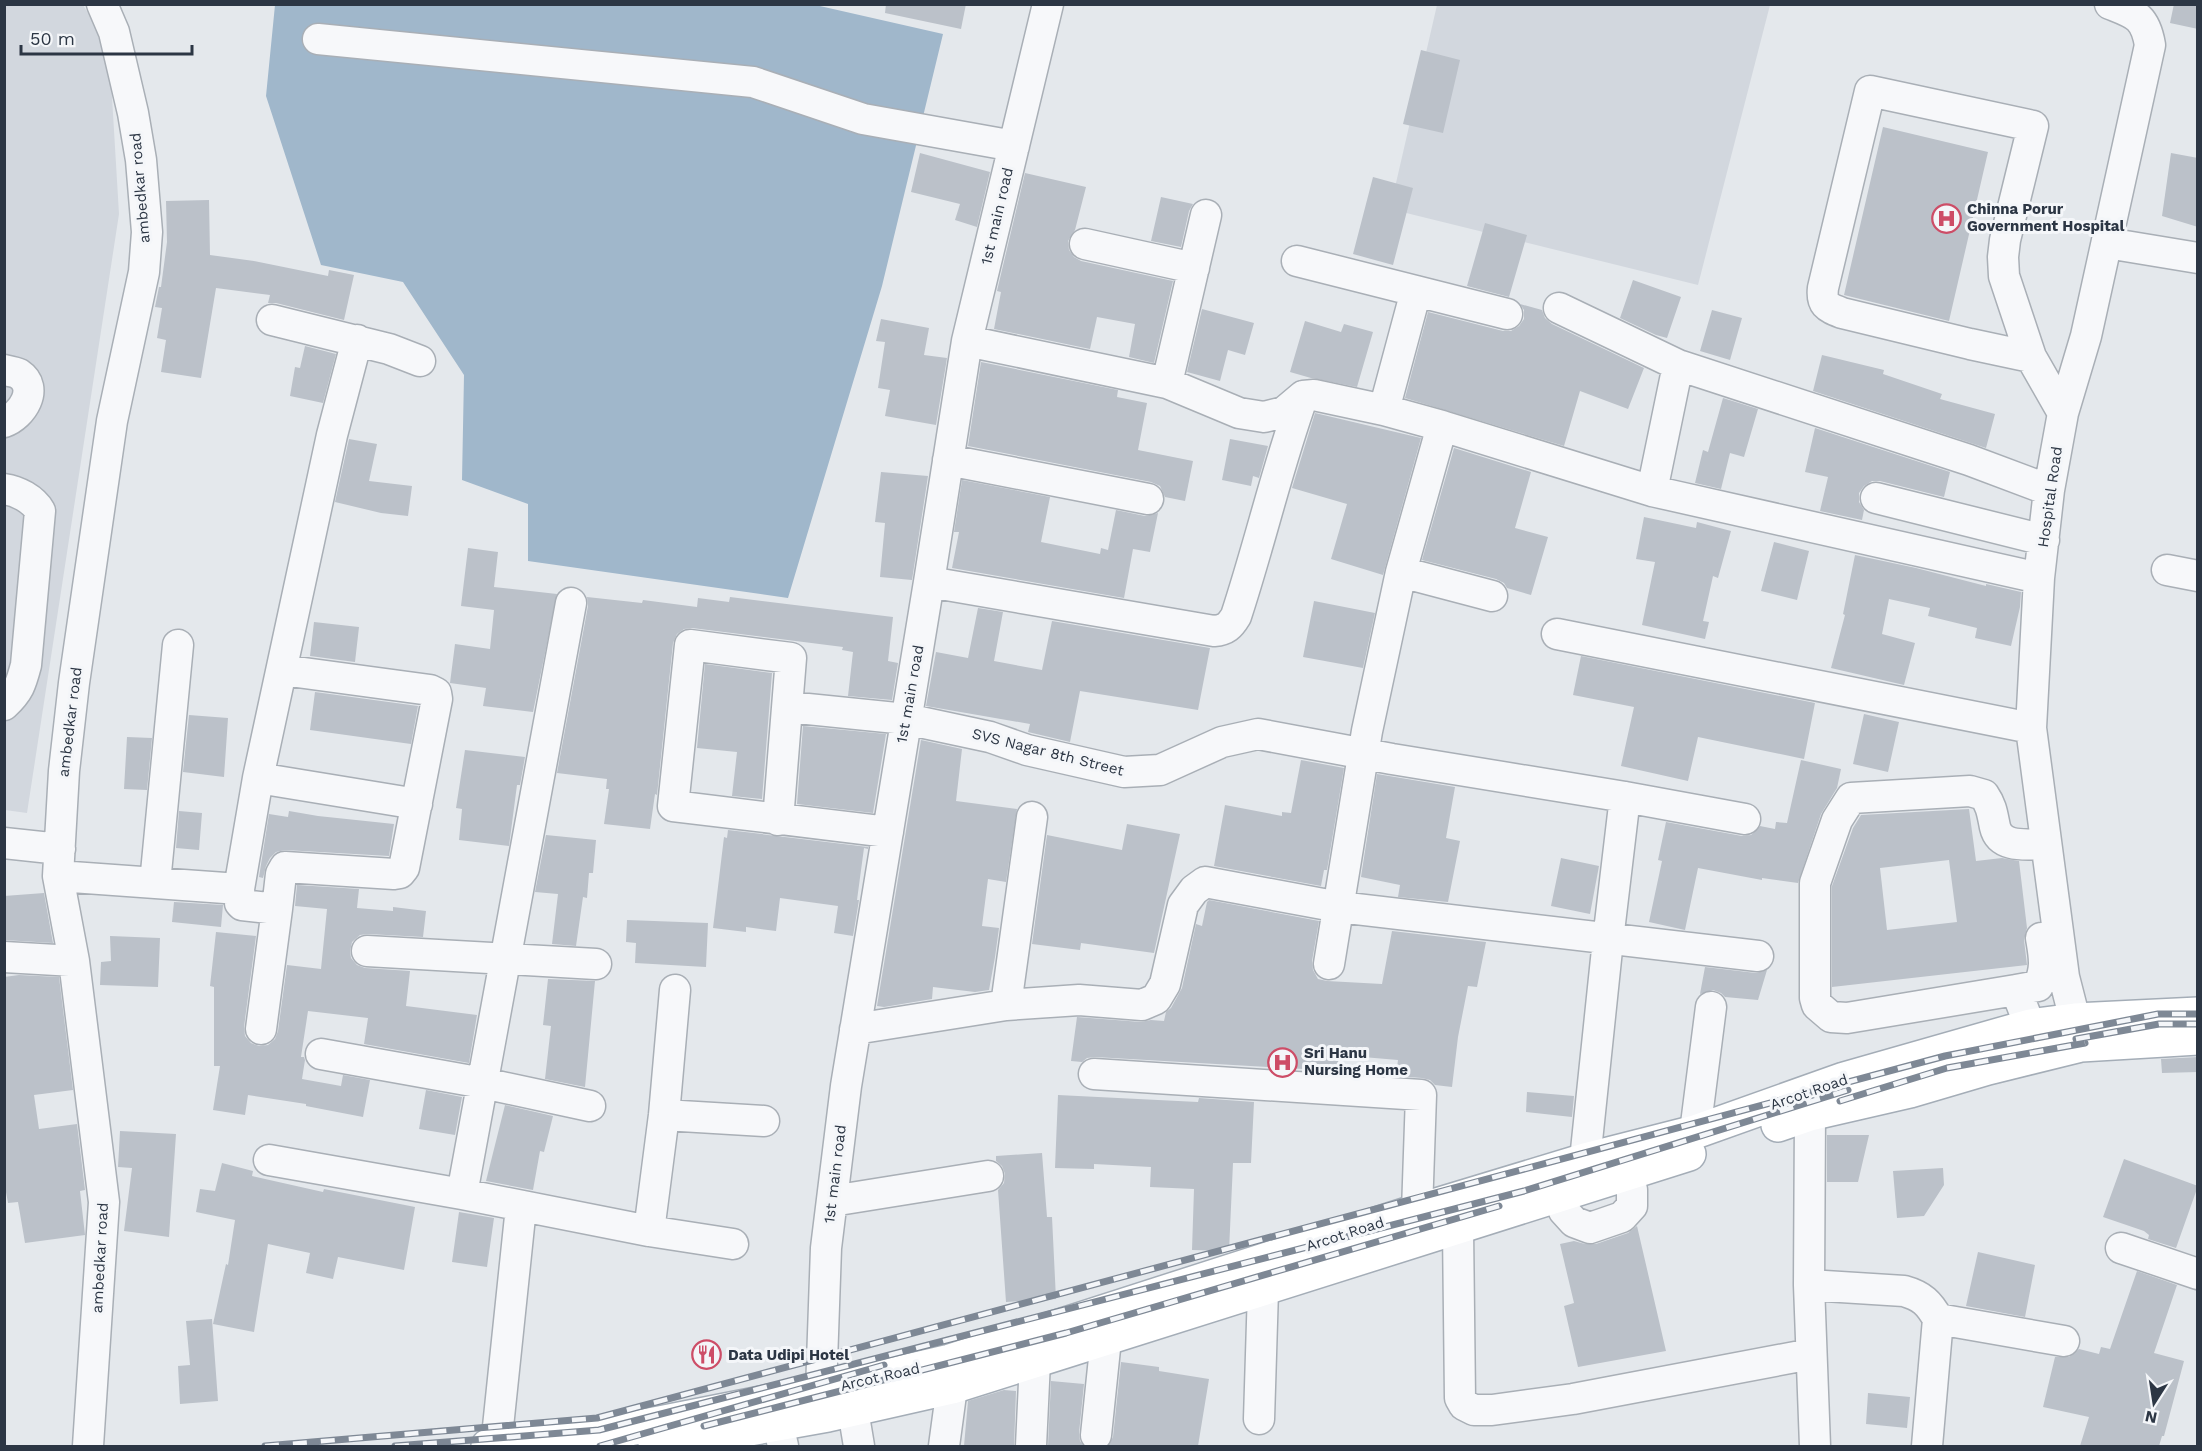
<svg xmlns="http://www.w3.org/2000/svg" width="2202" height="1451" font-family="'Work Sans',sans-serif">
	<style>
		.built { fill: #d2d7de }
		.water { fill: #a0b7cb }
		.building { fill: #bbc1c9; fill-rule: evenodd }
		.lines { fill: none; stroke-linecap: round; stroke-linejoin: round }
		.minor-casing { stroke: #a9afb6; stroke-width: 33 }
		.major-casing { stroke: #a4adb7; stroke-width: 36 }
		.minor { stroke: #f7f8fa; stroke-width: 30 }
		.major { stroke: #fff; stroke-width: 33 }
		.rail-casing { stroke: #7e8895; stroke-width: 7 }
		.rail { stroke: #f4f6f9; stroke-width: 4.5; stroke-dasharray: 14; stroke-linecap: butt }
		.labels { text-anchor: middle; stroke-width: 6; stroke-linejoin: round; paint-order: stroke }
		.street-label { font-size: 15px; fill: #2c3644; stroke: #f4f6f9 }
		.poi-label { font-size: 15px; font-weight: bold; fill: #2c3644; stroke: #f4f6f9; text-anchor: start }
	</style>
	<rect width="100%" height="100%" fill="#e4e8ec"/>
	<path class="built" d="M 5,5 L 83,5 L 109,47 L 119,214 L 27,813 L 5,810 Z
		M 1437,5 L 1770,5 L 1698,285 L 1390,209 Z"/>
	<path class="water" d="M 811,4 L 943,34 L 882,286 L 788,598 L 528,561 L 528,504 L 462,480 L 464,375 L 403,282 L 321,265 L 266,96 L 275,5 Z"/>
	<path class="building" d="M 886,4 L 966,4 L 961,29 L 885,13 Z
		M 2174,4 L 2198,4 L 2198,29 L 2170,23 Z
		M 1421,50 L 1460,60 L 1443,133 L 1403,124 Z
		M 1883,127 L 1988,152 L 1949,321 L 1844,295 Z
		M 920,153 L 990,172 L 977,227 L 955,220 L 960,204 L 911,192 Z
		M 2171,153 L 2198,158 L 2198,227 L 2162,216 Z
		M 1025,173 L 1086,187 L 1075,230 L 1068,241 L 1069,250 L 1074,257 L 1081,261 L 1173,281 L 1154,363 L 1129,357 L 1135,324 L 1097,317 L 1090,349 L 994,329 L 1001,292 L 997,291 Z
		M 1373,177 L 1413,188 L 1393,265 L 1353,254 Z
		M 1161,197 L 1193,204 L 1189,211 L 1181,247 L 1151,241 Z
		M 209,200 L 210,255 L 254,261 L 328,276 L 329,270 L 354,275 L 344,320 L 276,303 L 268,303 L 270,295 L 216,288 L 201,378 L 161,372 L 166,340 L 157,338 L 162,308 L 155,307 L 159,287 L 161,287 L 167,242 L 166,201 Z
		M 1485,223 L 1527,235 L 1509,297 L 1467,286 Z
		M 1633,280 L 1681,297 L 1667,338 L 1656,335 L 1620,318 Z
		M 1520,304 L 1542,310 L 1545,318 L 1552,324 L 1644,368 L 1628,409 L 1580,391 L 1564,446 L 1405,398 L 1428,312 L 1503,331 L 1511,331 L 1519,326 L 1524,319 L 1524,310 Z
		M 1202,309 L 1254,323 L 1245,355 L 1228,350 L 1220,381 L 1187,372 Z
		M 1712,310 L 1742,318 L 1730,360 L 1700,351 Z
		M 881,319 L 929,328 L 924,355 L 947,358 L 936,425 L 885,416 L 890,390 L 878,388 L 885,342 L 876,341 Z
		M 1305,321 L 1341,332 L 1344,324 L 1373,332 L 1357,387 L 1311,378 L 1290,372 Z
		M 305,346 L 336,354 L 323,403 L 290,396 L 295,367 L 300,368 Z
		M 1822,355 L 1884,370 L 1883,374 L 1942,394 L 1940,399 L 1995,414 L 1986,448 L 1813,391 Z
		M 981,362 L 1118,390 L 1117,397 L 1147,403 L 1138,450 L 1193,461 L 1185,501 L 1165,497 L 1160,486 L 1151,482 L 968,446 Z
		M 1723,398 L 1758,409 L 1744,457 L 1730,453 L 1721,489 L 1695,483 L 1703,450 L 1708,452 Z
		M 1315,413 L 1421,438 L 1383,575 L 1331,559 L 1347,504 L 1292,488 Z
		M 1815,428 L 1950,472 L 1944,497 L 1880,481 L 1872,481 L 1864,486 L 1859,493 L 1859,502 L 1864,510 L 1862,520 L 1820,511 L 1828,477 L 1805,472 Z
		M 349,439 L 377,444 L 369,481 L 412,486 L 408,516 L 381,513 L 335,502 Z
		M 1230,439 L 1268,446 L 1259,478 L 1253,476 L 1251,486 L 1222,480 Z
		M 1454,448 L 1531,472 L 1515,528 L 1548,537 L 1531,595 L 1507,588 L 1504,583 L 1496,579 L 1422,560 Z
		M 881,472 L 928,476 L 912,580 L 880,577 L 885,523 L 875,522 Z
		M 962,480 L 1050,497 L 1041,542 L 1100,554 L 1101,548 L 1108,550 L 1116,510 L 1145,516 L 1158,513 L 1150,552 L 1133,549 L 1124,598 L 952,568 L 959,532 L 954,532 Z
		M 1644,517 L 1696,528 L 1697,522 L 1731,531 L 1718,578 L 1713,576 L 1703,621 L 1709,622 L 1705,639 L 1642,625 L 1655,562 L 1636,559 Z
		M 1774,542 L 1809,551 L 1797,600 L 1761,591 Z
		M 468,548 L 498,552 L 494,587 L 557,594 L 533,712 L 483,706 L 486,688 L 450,683 L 455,644 L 490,649 L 494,610 L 461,606 Z
		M 1855,555 L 1916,568 L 1986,586 L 1986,584 L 2021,592 L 2020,607 L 2011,646 L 1975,638 L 1977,628 L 1928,616 L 1930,608 L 1889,599 L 1882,634 L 1915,643 L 1904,685 L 1831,668 L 1845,615 L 1843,614 Z
		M 587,597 L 642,603 L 643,600 L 697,607 L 698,598 L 729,602 L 730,597 L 893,617 L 888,661 L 898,663 L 892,700 L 848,696 L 853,652 L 842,650 L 843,647 L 692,628 L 684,629 L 677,634 L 673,643 L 657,795 L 655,794 L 650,829 L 604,824 L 609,789 L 606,789 L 607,779 L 557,773 L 588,606 Z
		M 1314,601 L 1375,613 L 1363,668 L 1303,657 Z
		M 978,608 L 1003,612 L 994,661 L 1042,670 L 1052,621 L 1210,648 L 1198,710 L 1080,691 L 1070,742 L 1028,732 L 1030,724 L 926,706 L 936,652 L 968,658 Z
		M 314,622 L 359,627 L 355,662 L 310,656 Z
		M 1581,656 L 1815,703 L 1804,759 L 1698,737 L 1688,781 L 1621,766 L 1634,707 L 1573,695 Z
		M 705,664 L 772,673 L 762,799 L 732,796 L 737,752 L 697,748 Z
		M 315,692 L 418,706 L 411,744 L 310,730 Z
		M 1864,714 L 1899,722 L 1888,772 L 1853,764 Z
		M 189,715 L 228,718 L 224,777 L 183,772 Z
		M 803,726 L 886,734 L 873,813 L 797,804 Z
		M 127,737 L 152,738 L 147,790 L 124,789 Z
		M 921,740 L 962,749 L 956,801 L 1017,809 L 1006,882 L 988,879 L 982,926 L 999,928 L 995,957 L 989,990 L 975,992 L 933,987 L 932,999 L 884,1007 L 877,1006 Z
		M 465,750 L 525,757 L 520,785 L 517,785 L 509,846 L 459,840 L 462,809 L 456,808 Z
		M 1301,760 L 1344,768 L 1327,870 L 1324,870 L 1321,886 L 1214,866 L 1225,805 L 1282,816 L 1282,812 L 1291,813 Z
		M 1801,760 L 1841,769 L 1837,788 L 1821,814 L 1798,883 L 1762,878 L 1762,880 L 1698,868 L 1685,930 L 1649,922 L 1662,861 L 1658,860 L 1666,822 L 1742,836 L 1751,835 L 1760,826 L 1775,829 L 1776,822 L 1787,823 Z
		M 1377,774 L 1455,787 L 1446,838 L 1460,841 L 1448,902 L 1398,897 L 1400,885 L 1361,877 Z
		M 1969,809 L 1976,861 L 2002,858 L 2019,861 L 2027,928 L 2024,940 L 2027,965 L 1832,987 L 1832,886 L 1853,828 L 1861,815 ZM 1949,860 L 1957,922 L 1887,930 L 1880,868 Z
		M 179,811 L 202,813 L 199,850 L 176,848 Z
		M 289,811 L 318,816 L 394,824 L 389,856 L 285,850 L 276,852 L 270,858 L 266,866 L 263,878 L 259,877 L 269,814 L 288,817 Z
		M 1127,824 L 1180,834 L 1154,953 L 1081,943 L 1080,950 L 1032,944 L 1047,835 L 1122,850 Z
		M 728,830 L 868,847 L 868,849 L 864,848 L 857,900 L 859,900 L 853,936 L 834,933 L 838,906 L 780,898 L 776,931 L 746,927 L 746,932 L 713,928 L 724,837 L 727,838 Z
		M 546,835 L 596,840 L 593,873 L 589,873 L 587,898 L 583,897 L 576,946 L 552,944 L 558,894 L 535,892 Z
		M 1561,858 L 1599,866 L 1590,914 L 1551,906 Z
		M 297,885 L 359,889 L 357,908 L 393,911 L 393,907 L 426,911 L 423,937 L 368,934 L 360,935 L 352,942 L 350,951 L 351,958 L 357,965 L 365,968 L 410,971 L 406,1006 L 477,1015 L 469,1063 L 364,1044 L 368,1018 L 308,1011 L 301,1057 L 304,1057 L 305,1060 L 302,1079 L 341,1086 L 343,1075 L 370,1080 L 363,1117 L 306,1106 L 306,1104 L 248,1095 L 245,1115 L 213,1110 L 220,1066 L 214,1066 L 214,987 L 210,986 L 216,932 L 256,936 L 244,1027 L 245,1036 L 251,1043 L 259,1046 L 268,1045 L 275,1039 L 278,1031 L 287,965 L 321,969 L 327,909 L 295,906 Z
		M 44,893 L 53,943 L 4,940 L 4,896 Z
		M 1209,900 L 1319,921 L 1312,961 L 1313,970 L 1318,979 L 1327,981 L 1382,984 L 1392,931 L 1486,942 L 1477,987 L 1468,986 L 1458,1037 L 1452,1087 L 1435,1085 L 1430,1080 L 1422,1078 L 1396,1076 L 1398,1060 L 1339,1055 L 1337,1071 L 1095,1057 L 1087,1058 L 1082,1062 L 1071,1061 L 1077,1017 L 1141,1022 L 1151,1020 L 1164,1021 L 1166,1012 L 1171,1008 L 1182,988 L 1196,924 L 1202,926 L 1207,902 Z
		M 174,902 L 223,905 L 221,927 L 172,922 Z
		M 627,920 L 708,923 L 706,967 L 635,963 L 636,943 L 626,942 Z
		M 110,936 L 160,938 L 158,987 L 100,985 L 101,962 L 111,961 Z
		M 1705,967 L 1756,973 L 1767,970 L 1758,1000 L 1725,997 L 1721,993 L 1713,990 L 1700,994 Z
		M 19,975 L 59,977 L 73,1090 L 34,1095 L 39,1129 L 77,1124 L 85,1190 L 80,1191 L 85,1235 L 25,1243 L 18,1202 L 8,1203 L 4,1181 L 4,977 Z
		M 548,979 L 595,981 L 585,1087 L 545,1079 L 551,1026 L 543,1025 Z
		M 2198,1057 L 2198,1072 L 2162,1073 L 2161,1059 Z
		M 426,1090 L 462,1097 L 455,1135 L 419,1129 Z
		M 1527,1092 L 1574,1096 L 1572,1117 L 1526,1112 Z
		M 1058,1095 L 1198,1102 L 1199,1098 L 1254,1102 L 1251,1163 L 1233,1163 L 1229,1251 L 1192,1250 L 1194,1189 L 1150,1187 L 1151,1167 L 1094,1164 L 1094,1169 L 1055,1168 Z
		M 505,1105 L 553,1116 L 544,1152 L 540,1151 L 533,1190 L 486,1181 Z
		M 120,1131 L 176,1134 L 169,1237 L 124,1231 L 132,1168 L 118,1167 Z
		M 1827,1135 L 1869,1135 L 1858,1182 L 1827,1182 Z
		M 1042,1153 L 1047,1217 L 1052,1217 L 1056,1299 L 1006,1302 L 998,1190 L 1004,1183 L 1005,1174 L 1002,1166 L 996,1161 L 996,1156 Z
		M 2124,1159 L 2198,1186 L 2176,1248 L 2148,1239 L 2149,1235 L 2144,1231 L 2103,1217 Z
		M 222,1163 L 253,1171 L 252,1176 L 323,1192 L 324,1189 L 415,1207 L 404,1270 L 338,1257 L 333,1279 L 306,1273 L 310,1253 L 268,1244 L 254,1332 L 213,1324 L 226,1264 L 228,1265 L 235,1220 L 196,1212 L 200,1189 L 215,1191 Z
		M 1943,1168 L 1944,1185 L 1924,1216 L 1897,1218 L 1893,1171 Z
		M 459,1212 L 494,1218 L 487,1267 L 452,1262 Z
		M 1637,1226 L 1666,1351 L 1578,1367 L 1564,1306 L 1574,1303 L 1560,1244 L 1574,1241 L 1585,1244 L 1596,1244 L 1628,1233 Z
		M 1978,1252 L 2035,1265 L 2025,1317 L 1966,1306 Z
		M 2137,1271 L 2177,1285 L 2154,1353 L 2184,1361 L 2164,1436 L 2162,1436 L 2159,1446 L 2080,1446 L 2089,1417 L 2043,1407 L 2055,1357 L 2069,1357 L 2079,1349 L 2099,1354 L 2101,1347 L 2110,1349 Z
		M 212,1319 L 218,1401 L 180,1404 L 178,1366 L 190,1365 L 186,1321 Z
		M 1121,1362 L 1159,1367 L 1159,1371 L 1209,1379 L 1198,1446 L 1108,1446 L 1113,1437 Z
		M 1051,1381 L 1084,1384 L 1079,1433 L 1080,1441 L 1084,1446 L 1048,1446 Z
		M 1004,1390 L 1016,1391 L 1014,1446 L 964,1446 L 968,1401 Z
		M 1868,1393 L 1910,1397 L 1907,1428 L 1866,1424 Z"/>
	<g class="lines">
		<defs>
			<path id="minor" d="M 318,39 L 753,82 L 863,119 L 1014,146
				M 2107,243 L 2198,258
				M 1085,244 L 1194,268
				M 1297,261 L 1507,314
				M 1559,308 L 1678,365 L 1652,491
				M 272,320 L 389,349 L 420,361
				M 967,341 L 1167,383 L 1239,413 L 1264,417 L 1284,412 L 1303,396 L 1314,395 L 1384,410 L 1442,426 L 1652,491 L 2039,578
				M 2031,357 L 1970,344 L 1842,313 C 1827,307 1821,305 1823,288 L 1870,91 L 2033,126 L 2005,240 L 2003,257 L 2004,276 L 2031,357 L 2063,413
				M 1678,365 L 1969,460 L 2049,490
				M 4,370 C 9,371 15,372 19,374 C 40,388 22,416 4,422
				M 1167,383 L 1206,215
				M 1384,410 L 1416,291
				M 948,460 L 1148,499
				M 4,489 C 18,491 33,499 40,511 L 26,665 C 21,684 19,691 4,705
				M 1876,498 L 2044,540
				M 2167,570 L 2198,576
				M 1401,572 L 1492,596
				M 929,582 L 1214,631 C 1226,630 1230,626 1236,616 C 1260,543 1277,468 1303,396
				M 1557,634 L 2031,728
				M 282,670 L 430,690 L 436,693 L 437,699 L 404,868 L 400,873 L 394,874 L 285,867 L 281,874 L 277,909 L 242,905 L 240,903 L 239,889 L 258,778 L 332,435 L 357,340
				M 788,707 L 906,719 L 990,737 L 1027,750 L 1124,772 L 1160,770 L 1222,742 L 1258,734 L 1392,759 L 1625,797 L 1745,819
				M 258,778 L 417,804
				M 778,820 L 791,658 L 690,645 L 673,806 L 888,832
				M 4,843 L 60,849
				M 58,876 L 239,889
				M 155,883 L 178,645
				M 367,951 L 596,964
				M 4,957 L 74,961
				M 1329,964 L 1367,731 L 1401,572 L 1442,426
				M 2016,990 L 2038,986 C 2047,969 2044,956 2041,938
				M 1006,1005 L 1032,817
				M 2075,1020 L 2064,977 L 2031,728 L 2039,578 L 2049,490 L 2063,413 L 2086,336 L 2150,45 C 2145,16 2135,14 2110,4
				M 2030,1026 L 2016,990 L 1847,1018 L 1831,1017 L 1817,1005 L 1815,998 L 1815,883 L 1837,820 L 1851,798 L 1970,791 L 1984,795 C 1992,807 1992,813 1995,827 C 2000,849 2028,844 2045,844
				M 261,1029 L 277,909
				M 855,1029 L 1006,1005 L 1079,1000 L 1142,1005 L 1156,999 L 1165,984 L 1183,905 L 1194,890 L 1205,882 L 1339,907 L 1758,956
				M 321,1054 L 483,1083 L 590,1106
				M 1094,1074 L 1421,1095 L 1417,1211
				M 1810,1114 L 1809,1285 L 1815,1446
				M 664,1115 L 764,1121
				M 1695,1132 L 1711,1007
				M 269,1160 L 462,1194 L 649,1231 L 733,1244
				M 1593,1183 L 1585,1160 L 1608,940 L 1625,797
				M 462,1194 L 571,603
				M 1558,1197 L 1564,1211 L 1574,1222 L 1590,1228 L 1622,1217 L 1632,1206 L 1632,1190 L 1628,1174
				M 832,1201 L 988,1176
				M 1458,1229 L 1460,1398 L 1464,1405 L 1474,1410 L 1492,1410 L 1573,1399 L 1811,1354
				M 649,1231 L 664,1115 L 675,990
				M 2121,1248 L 2198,1274
				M 1809,1285 L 1904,1291 C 1922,1296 1929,1303 1938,1319 L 1927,1446
				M 1938,1319 L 2064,1341
				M 821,1391 L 826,1248 L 846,1086 L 929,582 L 967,341 L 1048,4
				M 853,1410 L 859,1446
				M 1259,1419 L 1263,1290
				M 778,1424 L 783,1446
				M 1096,1435 L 1106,1339
				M 88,1446 L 104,1202 L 74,961 L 58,876 L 64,771 L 74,683 L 112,421 L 144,272 L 147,232 L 141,160 L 133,113 L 114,32 L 102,4
				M 496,1446 L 521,1207
				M 944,1446 L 952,1387 L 950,1364
				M 1031,1446 L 1035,1361"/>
			<path id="major" d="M 1778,1125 L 1810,1114 L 1910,1091 L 1988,1068 L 2081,1045 L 2198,1038
				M 488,1446 L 619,1431 L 821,1391 L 950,1361 L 1417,1211 L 1585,1160 L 1695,1132 L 1844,1079 L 2030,1026 L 2075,1020 L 2198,1014
				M 655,1446 L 828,1415 L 952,1387 L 1689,1154"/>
		</defs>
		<use href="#minor" class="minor-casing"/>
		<use href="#major" class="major-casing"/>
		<use href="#minor" class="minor"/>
		<use href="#major" class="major"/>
		<defs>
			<path id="rail" d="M 2076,1039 L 2159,1024 L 2198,1024
				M 1840,1101 L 1947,1068 L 2085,1043
				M 704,1426 L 1066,1333 L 1499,1206
				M 265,1446 L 597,1418 L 1945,1056 L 2158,1014 L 2198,1014
				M 395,1446 L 599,1430 L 1524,1191 L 1848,1090
				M 600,1446 L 884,1365"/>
		</defs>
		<use href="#rail" class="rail-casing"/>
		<use href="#rail" class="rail"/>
	</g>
	<defs>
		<symbol id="hospital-ring" viewBox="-11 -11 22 22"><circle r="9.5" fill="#f4f6f9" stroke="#cd4d67" stroke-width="1.5"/><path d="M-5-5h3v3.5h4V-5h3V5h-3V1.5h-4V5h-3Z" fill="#cd4d67"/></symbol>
		<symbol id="restaurant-ring" viewBox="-11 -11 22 22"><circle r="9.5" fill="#f4f6f9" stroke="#cd4d67" stroke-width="1.5"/><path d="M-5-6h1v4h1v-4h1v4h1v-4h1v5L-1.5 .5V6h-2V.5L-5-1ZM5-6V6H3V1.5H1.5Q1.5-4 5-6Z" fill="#cd4d67"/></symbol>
	</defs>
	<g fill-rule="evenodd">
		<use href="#hospital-ring" x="1930" y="202" width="33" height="33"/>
		<use href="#hospital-ring" x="1266" y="1046" width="33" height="33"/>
		<use href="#restaurant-ring" x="690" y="1338" width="33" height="33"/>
	</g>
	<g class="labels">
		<g class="street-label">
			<text transform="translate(140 188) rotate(-95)" y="5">ambedkar road</text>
			<text transform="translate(997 216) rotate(-77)" y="5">1st main road</text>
			<text transform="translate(2050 497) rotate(-82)" y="5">Hospital Road</text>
			<text transform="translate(910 694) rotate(-80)" y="5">1st main road</text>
			<text transform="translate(70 722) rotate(-83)" y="5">ambedkar road</text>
			<text transform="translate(1048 752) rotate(14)" y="5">SVS Nagar 8th Street</text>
			<text transform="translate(1809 1092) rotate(-19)" y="5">Arcot Road</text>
			<text transform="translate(835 1174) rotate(-83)" y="5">1st main road</text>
			<text transform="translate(1345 1234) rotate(-18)" y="5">Arcot Road</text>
			<text transform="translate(100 1258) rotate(-87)" y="5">ambedkar road</text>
			<text transform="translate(880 1377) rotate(-13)" y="5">Arcot Road</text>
		</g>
		<g class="poi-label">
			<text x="1967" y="214">Chinna Porur<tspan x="1967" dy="17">Government Hospital</tspan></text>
			<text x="1304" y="1058">Sri Hanu<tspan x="1304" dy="17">Nursing Home</tspan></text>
			<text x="728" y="1360">Data Udipi Hotel</text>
		</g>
	</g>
	<rect width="2202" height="1451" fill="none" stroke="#2c3644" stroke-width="12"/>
	<g transform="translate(2154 1403) rotate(192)" stroke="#f4f6f9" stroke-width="4.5" paint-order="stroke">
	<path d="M0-4.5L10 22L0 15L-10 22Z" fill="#2c3644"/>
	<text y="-9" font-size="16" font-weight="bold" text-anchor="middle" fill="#2c3644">N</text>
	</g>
	<path d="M21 45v9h171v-9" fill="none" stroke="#2c3644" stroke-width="3"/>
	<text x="30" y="45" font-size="18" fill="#2c3644" stroke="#f4f6f9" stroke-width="4.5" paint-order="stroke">50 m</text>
</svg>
